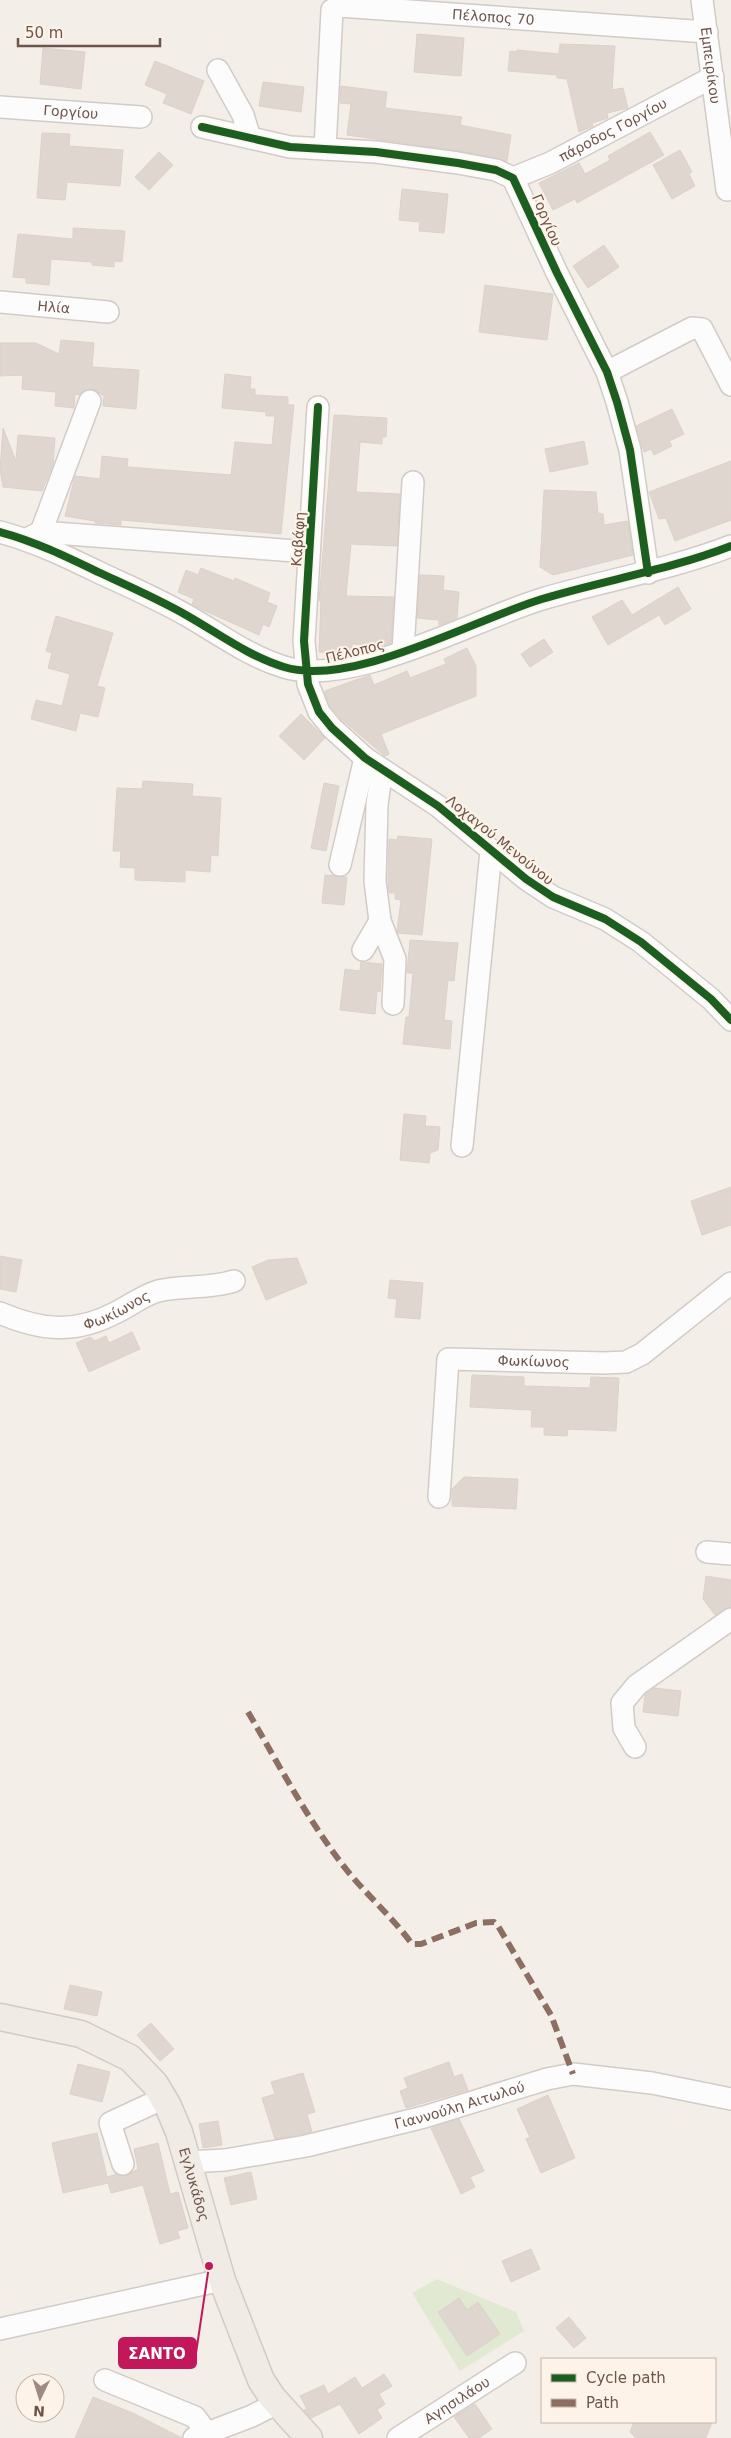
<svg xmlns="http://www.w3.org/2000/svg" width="731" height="2438" font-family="'DejaVu Sans',sans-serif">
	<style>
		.green { fill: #e2e9d3 }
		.building { fill: #e0d6d0; stroke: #dcd1ca }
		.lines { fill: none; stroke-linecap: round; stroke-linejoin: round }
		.minor-casing { stroke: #d3cbc6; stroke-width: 24 }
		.major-casing { stroke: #d3cac5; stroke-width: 29 }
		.minor { stroke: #fdfcfc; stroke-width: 21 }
		.major { stroke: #f0ebe5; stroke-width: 26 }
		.quiet { stroke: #8d6e63; stroke-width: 6; stroke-dasharray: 12 6; stroke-linecap: butt }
		.cycleway-casing { stroke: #fdf3e8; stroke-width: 11 }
		.cycleway { stroke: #1b5e20; stroke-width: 8 }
		.labels { text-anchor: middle; stroke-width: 4; stroke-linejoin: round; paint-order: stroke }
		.street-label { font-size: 14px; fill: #6e554b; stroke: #fdf3e8 }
		.leader { fill: none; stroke: #c2185b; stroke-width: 2 }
		.callout-dot { fill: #c2185b; stroke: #fdf3e8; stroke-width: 2 }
		.callout { fill: #c2185b; stroke: #c2185b; stroke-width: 2 }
		.callout-label { font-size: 15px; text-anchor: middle; font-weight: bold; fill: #fff }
	</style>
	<rect width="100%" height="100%" fill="#f4eee8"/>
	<path class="green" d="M 437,2279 L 516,2312 L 524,2331 L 460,2371 L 412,2293 Z"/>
	<path class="building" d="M 417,34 L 464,38 L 461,76 L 414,72 Z
		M 560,44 L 615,46 L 612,90 L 623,88 L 628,108 L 607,113 L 608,118 L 592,123 L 593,126 L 579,132 L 567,79 L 557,78 L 557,75 L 508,71 L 510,51 L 517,52 L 517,50 L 559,54 Z
		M 43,48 L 85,52 L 81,89 L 40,84 Z
		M 155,61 L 204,81 L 191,114 L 163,103 L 167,94 L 145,85 Z
		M 263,82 L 304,87 L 301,112 L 259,106 Z
		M 341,86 L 387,92 L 385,108 L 462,117 L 460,125 L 511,135 L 507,161 L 460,151 L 347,135 L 351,104 L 340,103 Z
		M 650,132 L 664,155 L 577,203 L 575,199 L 553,210 L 539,183 L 579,163 L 585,174 L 610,160 L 608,156 Z
		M 42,133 L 70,134 L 69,146 L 123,150 L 120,186 L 67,182 L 65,200 L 37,198 Z
		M 680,150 L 692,172 L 689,174 L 695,186 L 672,199 L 653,165 Z
		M 159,152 L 173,165 L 149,190 L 135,177 Z
		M 402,189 L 448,194 L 444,233 L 419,231 L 420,222 L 399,220 Z
		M 73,228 L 125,231 L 122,262 L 114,261 L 114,267 L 92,265 L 92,262 L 51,259 L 49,285 L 26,283 L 26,278 L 13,277 L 18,234 L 73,239 Z
		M 604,245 L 619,267 L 588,288 L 573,266 Z
		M 485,285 L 553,294 L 547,340 L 479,332 Z
		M 61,340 L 94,343 L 92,367 L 139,370 L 136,409 L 103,406 L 104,396 L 95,390 L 88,389 L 80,395 L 75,394 L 74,408 L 55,406 L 56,392 L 22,389 L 23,375 L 0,376 L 0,343 L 36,343 L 59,354 Z
		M 225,374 L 251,377 L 250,389 L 255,389 L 255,395 L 288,397 L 288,405 L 294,405 L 281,534 L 121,520 L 121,525 L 95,523 L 95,521 L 65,516 L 75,476 L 100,479 L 102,456 L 128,459 L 127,467 L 231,475 L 235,442 L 272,445 L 275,416 L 266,416 L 266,412 L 222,408 Z
		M 672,409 L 684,434 L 669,441 L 672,446 L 654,455 L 651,449 L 644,452 L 636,426 Z
		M 334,415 L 387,418 L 386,437 L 382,437 L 382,444 L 360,442 L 356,492 L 400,494 L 397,546 L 351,544 L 346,596 L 394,597 L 391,643 L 382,645 L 352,644 L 351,654 L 319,652 L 321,601 L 319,601 L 320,589 Z
		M 3,428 L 16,461 L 18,435 L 55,438 L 53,465 L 42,491 L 3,487 L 0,470 Z
		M 584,441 L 588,464 L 550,472 L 545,449 Z
		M 731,461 L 731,520 L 675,541 L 666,518 L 659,519 L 649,492 Z
		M 544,490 L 596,492 L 598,513 L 603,514 L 604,525 L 628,521 L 633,555 L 553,575 L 540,567 Z
		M 201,568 L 234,581 L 235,578 L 270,593 L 267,602 L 277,606 L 269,627 L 263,624 L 259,635 L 201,609 L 192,604 L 194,599 L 178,592 L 186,570 L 198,575 Z
		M 420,575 L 444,576 L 443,590 L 459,592 L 457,618 L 439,625 L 439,620 L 417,618 Z
		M 678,587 L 691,609 L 665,625 L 659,615 L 608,645 L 592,617 L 622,600 L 632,615 Z
		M 56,616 L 113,633 L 97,686 L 105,688 L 98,717 L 80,713 L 76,731 L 31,719 L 36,700 L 62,706 L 70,674 L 48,668 L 52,653 L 46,651 Z
		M 544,639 L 553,652 L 530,667 L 521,654 Z
		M 467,648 L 476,666 L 476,696 L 381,734 L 389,754 L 385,756 L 341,719 L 330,706 L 325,693 L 325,691 L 370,675 L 374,685 L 407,671 L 410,678 L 446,664 L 444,659 Z
		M 301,714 L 325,738 L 304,760 L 279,736 Z
		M 143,781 L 193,784 L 192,796 L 221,798 L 218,856 L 211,855 L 210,872 L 185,870 L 185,882 L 135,880 L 135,868 L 120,867 L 121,851 L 113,851 L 117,788 L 142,789 Z
		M 324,783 L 339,786 L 326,851 L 311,848 Z
		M 398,836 L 432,839 L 422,935 L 398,933 L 397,931 L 401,900 L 395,899 L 395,893 L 389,893 L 388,877 L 389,839 L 397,840 Z
		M 325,875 L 347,877 L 344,905 L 322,903 Z
		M 410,940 L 458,943 L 454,981 L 448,980 L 444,1020 L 452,1021 L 450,1049 L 403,1044 L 406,1017 L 409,1017 L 413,973 L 407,973 Z
		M 361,962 L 382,964 L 380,992 L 377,991 L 375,1014 L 340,1010 L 345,969 L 360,971 Z
		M 404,1114 L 426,1116 L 425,1126 L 440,1127 L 438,1150 L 430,1153 L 429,1163 L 400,1160 Z
		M 731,1187 L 731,1225 L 702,1235 L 691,1201 Z
		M 0,1256 L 22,1260 L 16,1292 L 0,1289 Z
		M 297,1258 L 307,1283 L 266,1300 L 252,1267 L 268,1260 Z
		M 390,1280 L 423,1283 L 420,1319 L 395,1317 L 397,1299 L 388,1298 Z
		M 132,1332 L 140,1349 L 89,1372 L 76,1343 L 90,1337 L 95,1341 L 106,1336 L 109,1343 Z
		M 472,1375 L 524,1377 L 524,1386 L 590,1388 L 591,1377 L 619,1378 L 616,1431 L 568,1429 L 567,1436 L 544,1435 L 544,1427 L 531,1427 L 532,1410 L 470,1407 Z
		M 464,1477 L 518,1479 L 516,1509 L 452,1506 L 452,1489 Z
		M 706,1576 L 731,1580 L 731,1607 L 715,1615 L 703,1599 Z
		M 654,1688 L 681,1691 L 678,1716 L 643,1712 L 645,1695 Z
		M 70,1985 L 102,1992 L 97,2016 L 64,2009 Z
		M 151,2023 L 174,2049 L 160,2061 L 137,2035 Z
		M 449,2062 L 454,2077 L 462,2074 L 468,2090 L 406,2108 L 400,2091 L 408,2088 L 404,2078 Z
		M 78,2064 L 110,2072 L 102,2102 L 70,2094 Z
		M 303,2073 L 315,2112 L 307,2114 L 312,2132 L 275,2139 L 262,2098 L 275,2094 L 271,2082 Z
		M 548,2095 L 575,2158 L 541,2173 L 526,2139 L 530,2137 L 517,2109 Z
		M 459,2119 L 484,2171 L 470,2177 L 475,2187 L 461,2194 L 431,2128 Z
		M 218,2121 L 222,2145 L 203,2148 L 199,2124 Z
		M 97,2133 L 107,2177 L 117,2174 L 126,2176 L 138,2169 L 134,2149 L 158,2143 L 170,2194 L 178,2192 L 188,2228 L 177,2231 L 180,2238 L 160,2244 L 143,2185 L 111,2193 L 108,2183 L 63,2193 L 52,2143 Z
		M 251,2172 L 257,2199 L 231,2205 L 224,2178 Z
		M 531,2249 L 540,2269 L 511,2282 L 502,2261 Z
		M 459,2298 L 467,2310 L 478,2302 L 500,2334 L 467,2356 L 438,2312 Z
		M 569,2317 L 586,2338 L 574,2348 L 556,2328 Z
		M 384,2374 L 392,2386 L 379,2394 L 385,2404 L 377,2410 L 382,2418 L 359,2434 L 340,2404 L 311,2418 L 304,2410 L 307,2409 L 300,2396 L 324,2385 L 328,2394 L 355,2377 L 362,2388 Z
		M 93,2397 L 135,2414 L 182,2438 L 75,2438 Z
		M 475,2404 L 492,2429 L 479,2438 L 469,2438 L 454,2417 Z
		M 634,2422 L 712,2422 L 706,2438 L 636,2438 L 630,2432 Z"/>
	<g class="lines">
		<defs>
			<g id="minor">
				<path id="s1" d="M 702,0 L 727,190"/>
				<path d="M 218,70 L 243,115 L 250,138"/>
				<path id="s2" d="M 0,107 L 141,117"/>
				<path d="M 202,127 L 290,147 L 376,152 L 458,163 L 496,170 L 513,178 L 557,273 L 607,372 L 617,402 L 630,450 L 648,573"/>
				<path id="s3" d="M 325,149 L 332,10 L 339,6 L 707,32"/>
				<path id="s4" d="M 513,178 L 550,163 L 713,77"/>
				<path id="s5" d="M 0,302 L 108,312"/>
				<path d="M 607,372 L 692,328 L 702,329 L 731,385"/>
				<path d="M 318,407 L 304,641 L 308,684 L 319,712 L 332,728 L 365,758 L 438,806 L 526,879 L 553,897 L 605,919 L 641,942 L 711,999 L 731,1020"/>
				<path d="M 0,532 C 34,541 67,557 98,572 C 128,586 158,599 186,615 C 218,633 248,656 284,667 C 352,688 473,620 542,599 C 605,580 669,570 731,546"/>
				<path d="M 41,532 L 90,401"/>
				<path d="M 25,540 L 41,532 L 309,552"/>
				<path d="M 403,651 L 413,482"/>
				<path d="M 382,770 L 377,804 L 375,881 L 380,921 L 395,959 L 393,1004"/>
				<path d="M 340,865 L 365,758"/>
				<path d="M 363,950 L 380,921"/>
				<path d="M 462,1146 L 491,851"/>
				<path id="s6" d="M 0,1313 C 42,1331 76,1334 117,1312 C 131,1305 144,1295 158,1291 C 183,1285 209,1289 234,1281"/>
				<path id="s7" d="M 439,1497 L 448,1359 L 604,1363 L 626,1362 L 642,1354 L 731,1283"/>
				<path d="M 707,1552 L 731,1554"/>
				<path d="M 635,1747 L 624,1728 L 622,1703 L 637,1685 L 731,1619"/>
				<path id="s8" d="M 187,2162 L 225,2160 L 306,2146 L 424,2117 L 547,2079 L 573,2074 L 652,2083 L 731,2099"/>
				<path d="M 123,2164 L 110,2123 L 164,2098"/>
				<path d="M 0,2329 L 222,2280"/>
				<path d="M 105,2380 L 195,2417 L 207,2433"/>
				<path d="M 194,2438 L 252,2416 L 277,2403"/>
				<path id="s9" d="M 398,2438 L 515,2363"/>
			</g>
			<g id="major">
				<path id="s10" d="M 0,2017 L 81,2034 L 130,2058 L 155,2084 L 168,2106 L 179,2132 L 222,2280 L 261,2380 L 272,2397 L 309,2438"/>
			</g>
		</defs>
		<use href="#minor" class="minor-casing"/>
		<use href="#major" class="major-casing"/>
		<use href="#minor" class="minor"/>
		<use href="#major" class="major"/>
		<path class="quiet" d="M 248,1712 C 278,1763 306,1817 342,1864 C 363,1892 391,1915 412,1944 L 421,1944 L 476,1923 L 494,1922 L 498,1926 L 551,2015 L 573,2074"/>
		<defs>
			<path id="cycleway" d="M 202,127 L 290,147 L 376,152 L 458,163 L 496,170 L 513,178 L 557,273 L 607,372 L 617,402 L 630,450 L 648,573
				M 318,407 L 304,641 L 308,684 L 319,712 L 332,728 L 365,758 L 438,806 L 526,879 L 553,897 L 605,919 L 641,942 L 711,999 L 731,1020
				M 0,532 C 34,541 67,557 98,572 C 128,586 158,599 186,615 C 218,633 248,656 284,667 C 352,688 473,620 542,599 C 605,580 669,570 731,546"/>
		</defs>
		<use href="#cycleway" class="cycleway-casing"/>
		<use href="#cycleway" class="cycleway"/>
	</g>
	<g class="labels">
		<g class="street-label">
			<text dy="5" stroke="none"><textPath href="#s3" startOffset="302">Πέλοπος 70</textPath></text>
			<text dy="5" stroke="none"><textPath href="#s1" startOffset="66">Εμπειρίκου</textPath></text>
			<text dy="5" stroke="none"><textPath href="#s2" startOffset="71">Γοργίου</textPath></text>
			<text dy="5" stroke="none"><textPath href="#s4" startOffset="111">πάροδος Γοργίου</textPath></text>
			<text transform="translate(547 220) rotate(67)" y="5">Γοργίου</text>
			<text dy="5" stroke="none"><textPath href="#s5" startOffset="54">Ηλία</textPath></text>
			<text transform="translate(298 539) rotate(-86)" y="5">Καβάφη</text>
			<text transform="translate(355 651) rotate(-14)" y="5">Πέλοπος</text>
			<text transform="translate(500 840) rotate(39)" y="5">Λοχαγού Μενούνου</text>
			<text dy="5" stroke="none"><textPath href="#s6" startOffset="122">Φωκίωνος</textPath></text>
			<text dy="5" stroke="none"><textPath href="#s7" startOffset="224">Φωκίωνος</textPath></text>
			<text dy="5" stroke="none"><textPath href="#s8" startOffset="279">Γιαννούλη Αιτωλού</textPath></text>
			<text dy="5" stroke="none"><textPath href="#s10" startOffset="282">Εγλυκάδος</textPath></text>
			<text dy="5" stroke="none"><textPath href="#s9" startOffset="70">Αγησιλάου</textPath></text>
		</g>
	</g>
	<path class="leader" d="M209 2266L196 2353"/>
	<circle class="callout-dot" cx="209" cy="2266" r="5"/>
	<rect class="callout" x="119" y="2338" width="77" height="30" rx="5"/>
	<g class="callout-label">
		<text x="157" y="2359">ΣΑΝΤΟ</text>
	</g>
	<rect x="541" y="2358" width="175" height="65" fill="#fdf3e8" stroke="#c4b4a9"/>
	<rect x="551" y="2374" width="25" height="8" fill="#1b5e20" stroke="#c4b4a9"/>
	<text x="586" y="2383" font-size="15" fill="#6e554b">Cycle path</text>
	<rect x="551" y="2399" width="25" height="8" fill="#8d6e63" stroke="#c4b4a9"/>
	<text x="586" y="2408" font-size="15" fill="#6e554b">Path</text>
	<g transform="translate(40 2398) rotate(184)"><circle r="24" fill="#fdf3e8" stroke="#c4b4a9"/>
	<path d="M0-4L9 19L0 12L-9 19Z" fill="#9d8b82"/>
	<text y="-8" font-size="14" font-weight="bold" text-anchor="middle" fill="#6e554b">N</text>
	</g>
	<path d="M18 38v8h142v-8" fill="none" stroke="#6e554b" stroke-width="2.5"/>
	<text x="25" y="38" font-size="15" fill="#6e554b" stroke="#fdf3e8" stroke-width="4" paint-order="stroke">50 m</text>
</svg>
